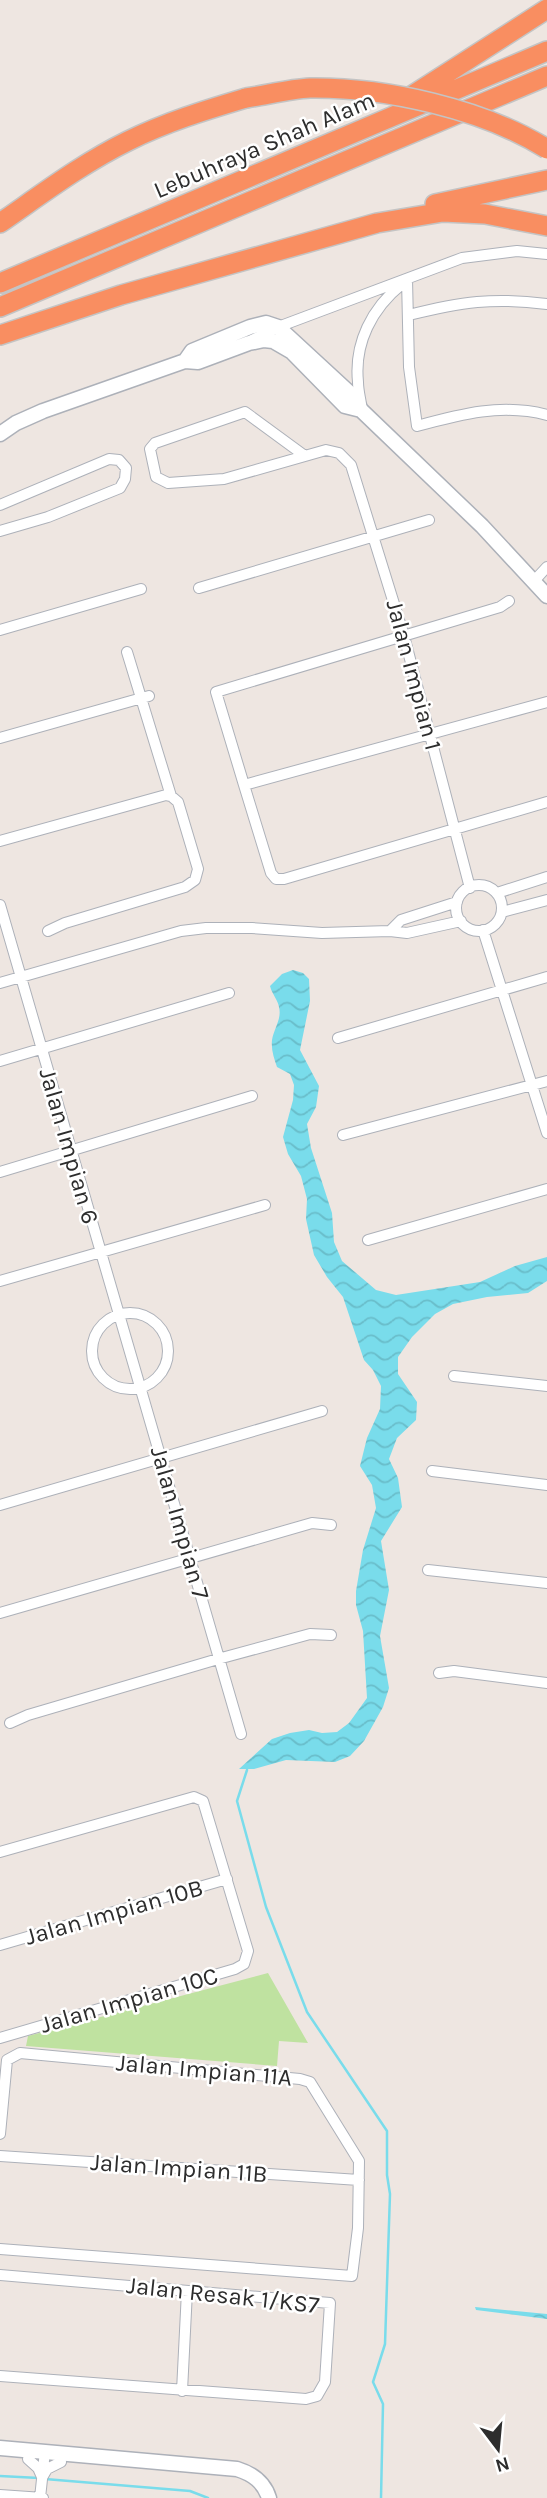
<svg xmlns="http://www.w3.org/2000/svg" width="547" height="2498" font-family="Karla,sans-serif">
	<style>
		.park { fill: #bfe2a0 }
		.water { fill: url(#water-waves) }
		.lines { fill: none; stroke-linecap: round; stroke-linejoin: round }
		.stream { stroke: #79dceb; stroke-width: 2.5 }
		.street-casing { stroke: #adb1b9; stroke-width: 12 }
		.secondary-casing { stroke: #adb1b9; stroke-width: 17 }
		.highway-casing { stroke: #c4c4c4; stroke-width: 22 }
		.street { stroke: #fff; stroke-width: 10 }
		.secondary { stroke: #fff; stroke-width: 14 }
		.highway { stroke: #f98e61; stroke-width: 19 }
		.highway-bridge-casing { stroke: #c4c4c4; stroke-width: 22; stroke-linecap: butt }
		.highway-bridge { stroke: #f98e61; stroke-width: 19 }
		.labels { text-anchor: middle; stroke-width: 5; stroke-linejoin: round; paint-order: stroke }
		.street-label { font-size: 24px; fill: #2d2d2d; stroke: #fff }
	</style>
	<defs>
		<pattern id="water-waves" width="16" height="10" patternUnits="userSpaceOnUse" patternTransform="scale(1.75)"><rect width="16" height="10" fill="#79dceb"/><path d="M0 5q4-4 8 0t8 0" fill="none" stroke="#69bdca"/></pattern>
	</defs>
	<rect width="100%" height="100%" fill="#eee6e1"/>
	<path class="park" d="M 268,1973 L 308,2043 L 279,2041 L 277,2066 L 26,2046 L 28,2036 Z"/>
	<path class="water" d="M 293,970 L 303,973 L 309,979 L 310,1001 L 300,1050 L 319,1086 L 316,1107 L 307,1124 L 311,1148 L 332,1213 L 334,1242 L 342,1261 L 376,1290 L 396,1295 L 480,1282 L 515,1266 L 547,1257 L 547,1281 L 528,1293 L 487,1297 L 453,1304 L 435,1314 L 412,1337 L 398,1357 L 398,1374 L 417,1402 L 416,1420 L 397,1438 L 389,1459 L 398,1478 L 402,1507 L 381,1541 L 389,1590 L 380,1636 L 389,1688 L 383,1707 L 364,1741 L 350,1756 L 335,1762 L 286,1760 L 254,1769 L 239,1769 L 272,1739 L 290,1733 L 309,1730 L 322,1733 L 337,1732 L 349,1723 L 367,1698 L 363,1631 L 356,1605 L 356,1591 L 363,1550 L 376,1508 L 372,1485 L 360,1466 L 367,1438 L 380,1409 L 381,1386 L 373,1370 L 364,1360 L 343,1297 L 327,1277 L 314,1255 L 306,1219 L 307,1199 L 301,1176 L 288,1154 L 283,1137 L 293,1100 L 294,1085 L 290,1074 L 277,1067 C 274,1058 271,1050 272,1040 C 274,1028 282,1019 279,1007 C 278,1000 272,994 270,986 L 282,974 Z
		M 475,2307 L 547,2314 L 547,2319 L 476,2310 Z"/>
	<g class="lines">
		<path class="stream" d="M 247,1770 L 237,1801 L 266,1907 L 307,2012 L 387,2131 L 387,2175 L 390,2194 L 385,2344 L 373,2382 L 383,2404 L 381,2498
			M 0,2476 L 39,2478
			M 45,2479 L 190,2491 L 208,2498"/>
		<defs>
			<path id="street" d="M 407,279 L 409,367 L 417,426 C 461,414 502,403 547,415
				M 409,315 C 460,302 494,297 547,304
				M 252,340 L 278,327 L 462,258 L 517,251 L 547,254
				M 361,404 C 360,397 358,390 358,382 C 354,343 372,308 402,284
				M 305,456 L 245,412 L 155,443 L 150,449 L 156,477 L 168,483 L 224,479 L 326,450 L 339,453 L 351,465 L 404,636 L 470,888
				M 0,505 L 109,459 L 119,460 L 126,468 L 125,479 L 120,488 L 48,517 L 0,531
				M 534,581 L 547,567
				M 199,588 L 429,520
				M 0,630 L 141,589
				M 127,652 L 171,796
				M 547,702 L 244,785 L 271,873 L 276,879 L 284,879 L 547,802
				M 0,738 L 149,696
				M 244,785 L 216,692 L 500,607 L 509,601
				M 0,841 L 166,795 L 171,796 L 178,802 L 198,869 L 195,880 L 185,887 L 65,923 L 48,931
				M456 908a23 23 0 1 1 46 0a23 23 0 1 1-46 0Z
				M 497,893 L 547,877
				M 0,905 L 241,1734
				M 502,912 L 547,900
				M 483,930 L 547,1133
				M 390,931 L 401,920 L 457,902
				M 0,983 L 181,931 L 206,928 L 252,928 L 322,933 L 390,931 L 407,933 L 461,921
				M 338,1038 L 547,977
				M 0,1061 L 229,993
				M 343,1135 L 547,1081
				M 0,1172 L 252,1096
				M 368,1240 L 547,1189
				M 0,1281 L 265,1205
				M92 1351a38 38 0 1 1 76 0a38 38 0 1 1-76 0Z
				M 454,1376 L 547,1386
				M 432,1471 L 547,1485
				M 0,1505 L 322,1411
				M 428,1570 L 547,1583
				M 0,1613 L 312,1523 L 331,1525
				M 439,1673 L 454,1671 L 547,1683
				M 10,1723 L 28,1715 L 218,1659 L 310,1634 L 331,1635
				M 0,1852 L 194,1797 L 203,1801 L 248,1951 L 244,1964 L 235,1969 L 0,2038
				M 0,1945 L 227,1879
				M 0,2134 L 7,2060 L 20,2053 L 300,2079 L 310,2082 L 359,2161 L 358,2228 L 352,2276 L 0,2249
				M 0,2156 L 359,2180
				M 0,2275 L 330,2303 L 325,2382 L 317,2396 L 306,2399 L 0,2376
				M 182,2391 L 187,2291
				M 28,2459 L 38,2468 L 42,2477
				M 43,2476 L 47,2469 L 61,2462
				M 0,2495 L 43,2498
				M 40,2498 L 45,2451"/>
			<path id="secondary" d="M 185,361 L 192,351 L 250,327 L 266,323 L 278,327 L 355,398 L 361,410 L 482,526 L 547,596
				M 0,434 L 16,423 L 43,411 L 185,361 L 198,362 L 249,343 L 264,340 L 273,341 L 292,352 L 345,406 L 361,410
				M 0,2448 L 237,2469 C 253,2474 264,2482 269,2498"/>
			<path id="highway" d="M 402,102 L 547,9
				M 435,204 L 547,180
				M 0,223 C 42,194 83,163 128,141 C 166,122 206,110 246,98
				M 0,283 L 547,51
				M 0,307 L 547,76
				M 0,335 L 121,295 L 377,223 L 443,212 L 485,214 L 547,226"/>
		</defs>
		<use href="#street" class="street-casing"/>
		<use href="#secondary" class="secondary-casing"/>
		<use href="#highway" class="highway-casing"/>
		<use href="#street" class="street"/>
		<use href="#secondary" class="secondary"/>
		<use href="#highway" class="highway"/>
		<defs>
			<path id="highway-bridge" d="M 246,98 C 267,95 289,89 310,88 C 385,87 483,109 547,149"/>
		</defs>
		<use href="#highway-bridge" class="highway-bridge-casing"/>
		<use href="#highway-bridge" class="highway-bridge"/>
	</g>
	<g class="labels">
		<g class="street-label">
			<text transform="translate(264 145) rotate(-23)" y="8">Lebuhraya Shah Alam</text>
			<text transform="translate(414 675) rotate(75)" y="8">Jalan Impian 1</text>
			<text transform="translate(69 1146) rotate(74)" y="8">Jalan Impian 6</text>
			<text transform="translate(180 1523) rotate(74)" y="8">Jalan Impian 7</text>
			<text transform="translate(114 1912) rotate(-16)" y="8">Jalan Impian 10B</text>
			<text transform="translate(129 2000) rotate(-16)" y="8">Jalan Impian 10C</text>
			<text transform="translate(204 2070) rotate(5)" y="8">Jalan Impian 11A</text>
			<text transform="translate(179 2168) rotate(4)" y="8">Jalan Impian 11B</text>
			<text transform="translate(223 2295) rotate(6)" y="8">Jalan Resak 1/KS7</text>
		</g>
	</g>
	<g transform="translate(498 2449) rotate(164)" stroke="#ffffff" stroke-width="5" paint-order="stroke">
	<path d="M0-5L12 26L0 18L-12 26Z" fill="#2d2d2d"/>
	<text y="-10" font-size="19" font-weight="bold" text-anchor="middle" fill="#2d2d2d">N</text>
	</g>
</svg>
